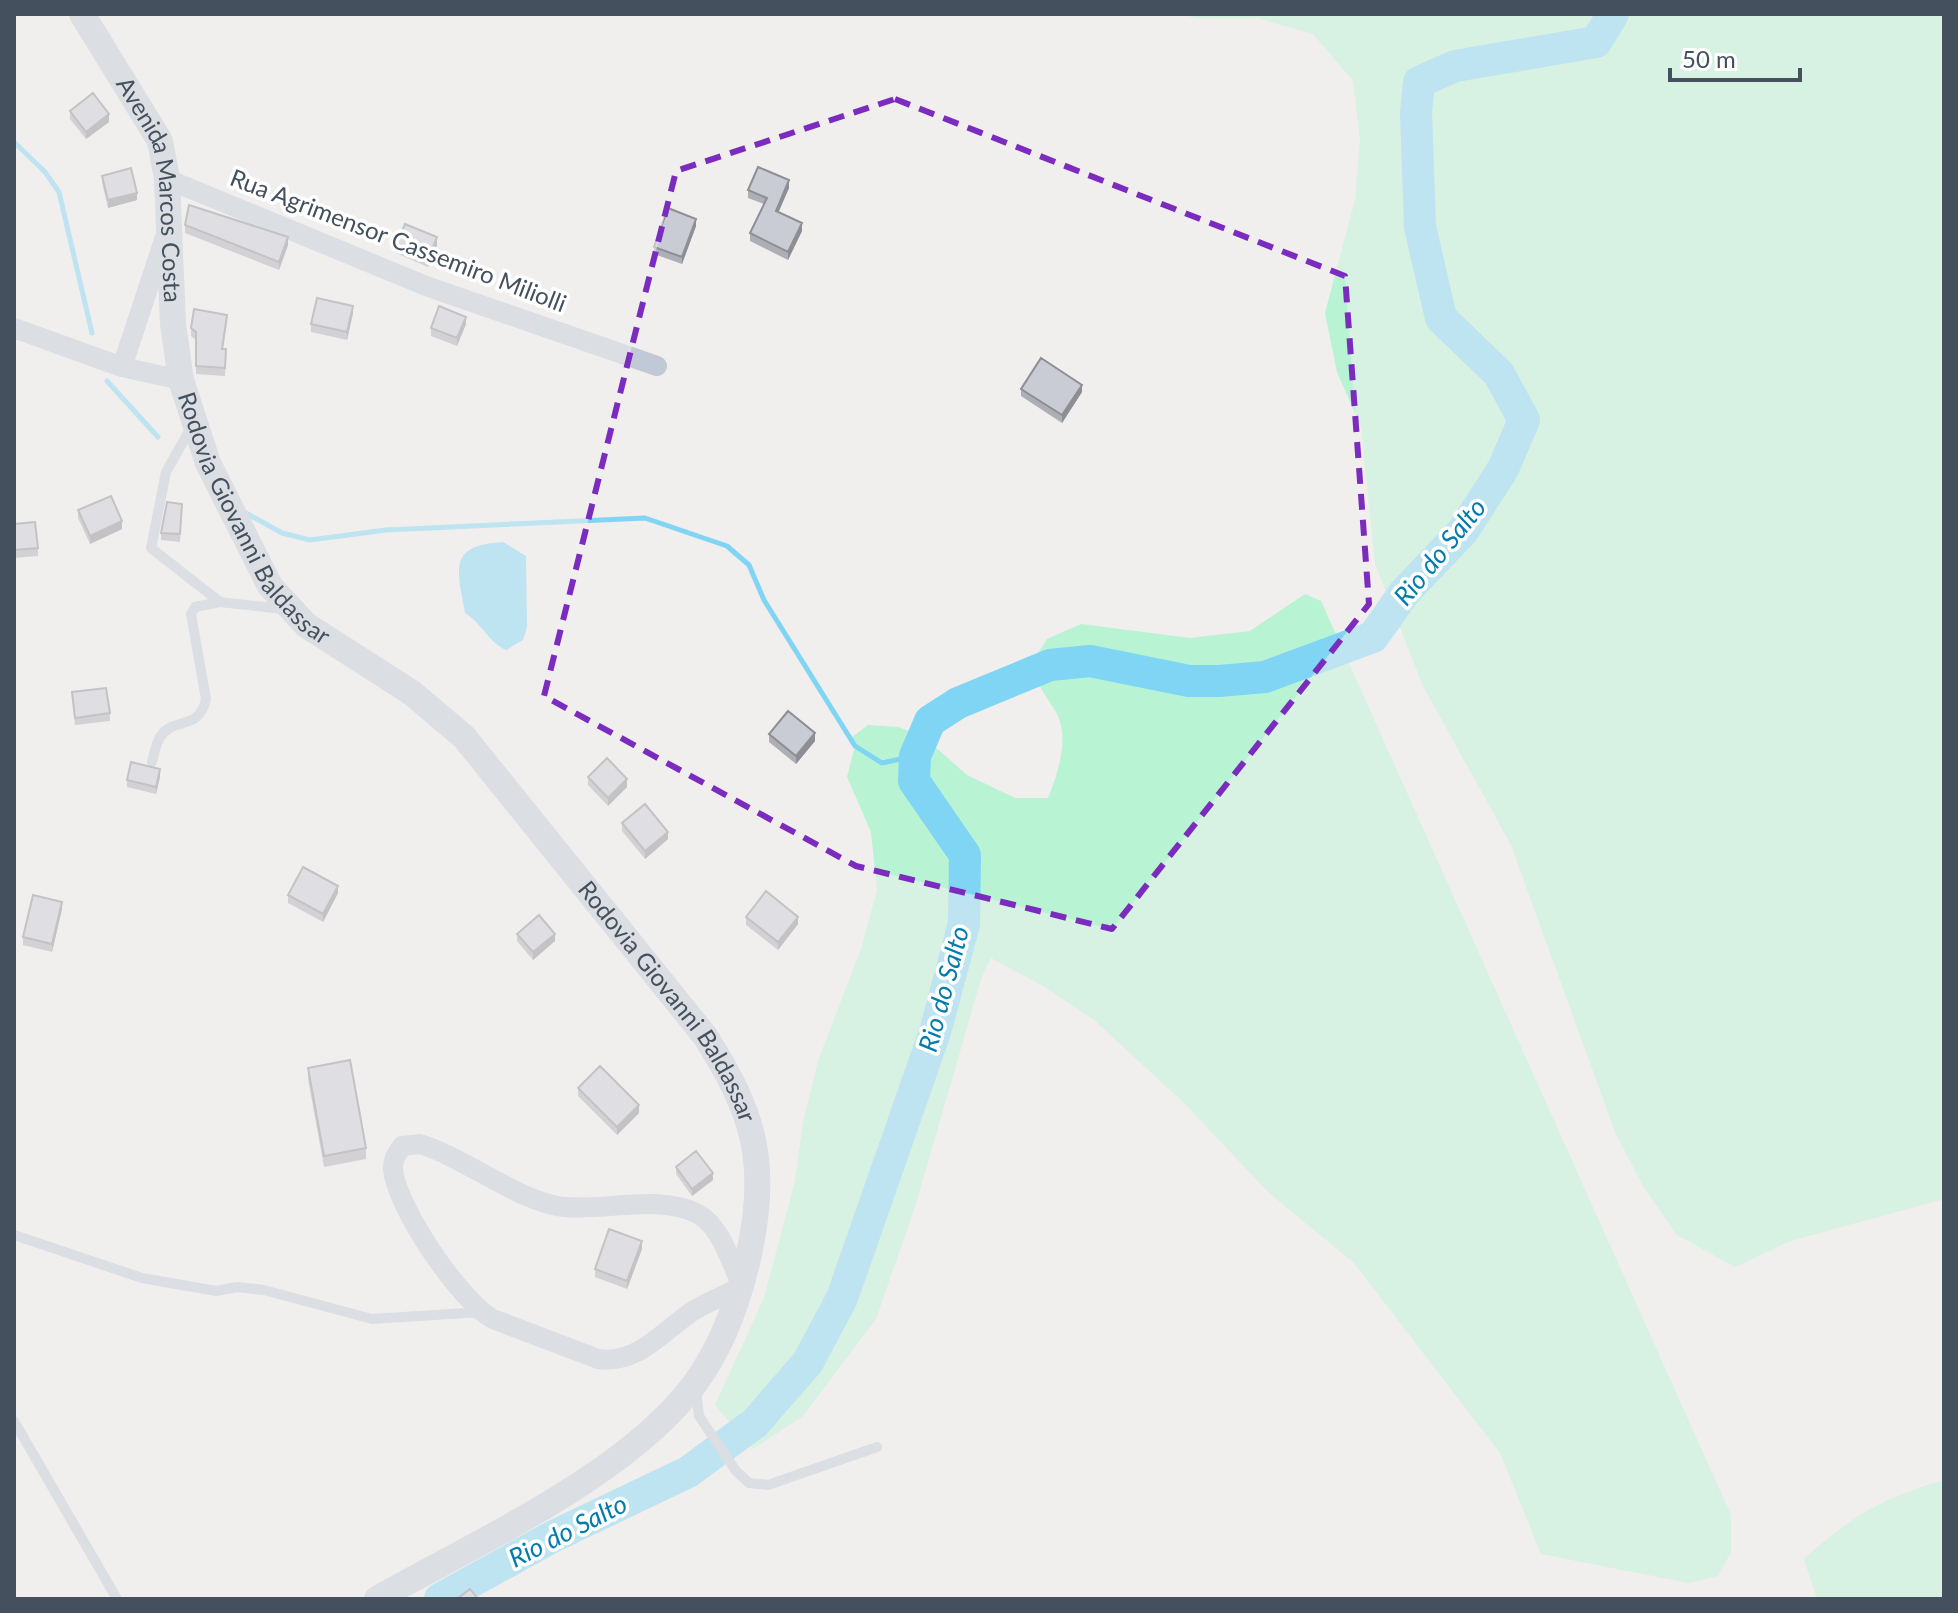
<svg xmlns="http://www.w3.org/2000/svg" width="1958" height="1613" font-family="Lato,sans-serif">
	<style>
		.green { fill: #b8f3d3 }
		.water { fill: #80d4f4 }
		.lines { fill: none; stroke-linecap: round; stroke-linejoin: round }
		.stream { stroke: #80d4f4; stroke-width: 5 }
		.river { stroke: #80d4f4; stroke-width: 32 }
		.service { stroke: #c0c9d5; stroke-width: 10 }
		.minor { stroke: #c0c9d5; stroke-width: 20 }
		.tertiary { stroke: #c0c9d5; stroke-width: 26 }
		.wall { fill: #adafb6 }
		.shaded-wall { fill: #8d8f94 }
		.building { fill: #c9ccd4; stroke: #8d8f94; stroke-width: 2 }
		.marked { fill: none; stroke: #7b2cbf; stroke-width: 6; stroke-dasharray: 16 10; stroke-linejoin: round }
		.labels { text-anchor: middle; stroke-width: 7; stroke-linejoin: round; paint-order: stroke }
		.street-label { font-size: 24px; fill: #44505d; stroke: #fff }
		.water-label { font-size: 26px; font-style: italic; fill: #017cad; stroke: #fff }
	</style>
	<rect width="100%" height="100%" fill="#f1eeee"/>
	<path class="green" d="M 1177,14 L 1944,14 L 1944,1199 L 1790,1241 L 1735,1267 L 1677,1235 L 1643,1186 L 1615,1132 L 1511,845 L 1423,686 L 1375,564 L 1361,427 L 1337,372 L 1325,313 L 1355,200 L 1360,140 L 1353,81 L 1313,34 L 1257,18 L 1197,18 Z
		M 1305,594 L 1321,601 L 1731,1515 L 1731,1552 L 1718,1576 L 1689,1583 L 1541,1554 L 1500,1453 L 1354,1263 L 1268,1192 L 1183,1102 L 1094,1020 L 1043,986 L 991,958 L 981,979 L 915,1207 L 876,1319 L 803,1416 L 753,1449 L 715,1405 L 764,1298 L 795,1181 L 803,1122 L 818,1061 L 861,949 L 877,890 L 871,832 L 847,777 L 855,746 L 852,737 L 868,725 L 898,727 L 924,737 L 967,775 L 1015,798 L 1048,798 C 1058,774 1070,736 1056,712 C 1043,690 1036,686 1033,661 L 1047,639 L 1081,624 L 1190,638 L 1250,631 Z
		M 1944,1480 L 1944,1599 L 1817,1599 L 1804,1559 C 1852,1516 1882,1498 1944,1480 Z"/>
	<path class="water" d="M 503,542 L 526,556 L 527,627 L 523,640 L 506,650 C 487,641 483,624 465,613 C 457,568 448,545 503,542 Z"/>
	<g class="lines">
		<path class="stream" d="M 14,142 L 45,172 L 59,192 L 92,333
			M 107,381 L 158,437
			M 246,513 L 282,533 L 310,540 L 386,530 L 645,518 L 727,546 L 749,565 L 764,600 L 855,746 L 882,763 L 915,756"/>
		<path class="river" d="M 440,1599 L 552,1537 L 688,1472 L 755,1423 L 808,1362 L 842,1298 L 935,1032 L 964,924 L 965,855 L 914,781 L 915,756 L 930,721 L 958,703 L 1050,665 L 1090,661 L 1189,681 L 1219,681 L 1265,677 L 1373,637 L 1404,593 L 1463,531 L 1503,469 L 1524,420 L 1499,374 L 1441,318 L 1420,227 L 1416,113 L 1419,82 L 1455,66 L 1596,42 L 1613,14"/>
		<path class="service" d="M 193,424 L 166,472 L 151,548 L 220,602
			M 152,762 C 154,754 156,744 160,737 C 173,716 199,732 206,699 L 191,614 L 195,607 L 220,602 L 282,609
			M 14,1235 L 142,1278 L 216,1291 L 237,1287 L 264,1290 L 372,1319 L 481,1312
			M 696,1389 L 699,1416 L 736,1471 L 749,1483 L 768,1485 L 877,1447
			M 14,1421 L 117,1599"/>
		<path class="minor" d="M 167,179 L 426,286 L 657,366
			M 14,328 L 122,367 L 181,380
			M 122,367 L 165,237
			M 420,1144 C 466,1158 520,1203 565,1207 C 606,1211 660,1194 698,1214 C 722,1227 731,1264 742,1286 C 727,1294 711,1301 696,1309 C 664,1329 639,1365 598,1359 L 493,1319 C 460,1301 396,1207 393,1169 C 393,1159 396,1155 402,1146 Z"/>
		<path class="tertiary" id="s1" d="M 82,14 L 160,141 L 167,179 L 173,324 L 181,380 L 208,463 L 270,586 L 306,625 L 412,693 L 464,737 L 705,1036 C 754,1113 769,1162 749,1254 C 739,1300 724,1343 696,1382 C 630,1474 475,1543 377,1599"/>
	</g>
	<path class="wall" d="M 70,111 L 109,122 L 86,139 L 70,119 Z
		M 102,176 L 137,200 L 108,208 L 102,183 Z
		M 789,188 L 778,212 L 802,231 L 788,260 L 750,241 L 750,233 L 764,204 L 748,198 L 748,190 Z
		M 185,225 L 288,245 L 279,270 L 185,233 Z
		M 696,226 L 682,264 L 654,254 L 654,247 Z
		M 437,245 L 428,267 L 396,253 L 396,246 Z
		M 353,313 L 347,340 L 311,332 L 311,324 Z
		M 227,322 L 223,349 L 226,357 L 225,376 L 196,374 L 196,340 L 191,336 L 191,328 Z
		M 466,324 L 457,346 L 431,336 L 431,328 Z
		M 1021,389 L 1082,392 L 1062,423 L 1021,396 Z
		M 78,510 L 122,529 L 90,544 L 78,518 Z
		M 182,511 L 180,542 L 161,540 L 161,533 Z
		M 14,524 L 38,548 L 38,556 L 14,558 Z
		M 72,692 L 110,713 L 110,721 L 75,725 Z
		M 769,734 L 815,741 L 796,764 L 769,742 Z
		M 160,777 L 156,794 L 127,787 L 127,780 Z
		M 588,777 L 627,787 L 608,806 L 588,785 Z
		M 622,823 L 668,839 L 645,859 L 622,831 Z
		M 338,893 L 323,922 L 288,903 L 288,895 Z
		M 62,909 L 52,952 L 23,945 L 23,937 Z
		M 746,917 L 798,924 L 778,950 L 746,925 Z
		M 517,934 L 555,941 L 533,960 L 517,941 Z
		M 308,1068 L 366,1148 L 366,1159 L 324,1167 L 308,1079 Z
		M 578,1088 L 639,1113 L 617,1135 L 578,1096 Z
		M 676,1167 L 713,1180 L 692,1196 L 676,1174 Z
		M 642,1249 L 627,1289 L 595,1277 L 595,1269 Z"/>
	<path class="shaded-wall" d="M 109,114 L 109,122 L 86,139 L 86,132 Z
		M 789,180 L 789,188 L 776,218 L 776,211 Z
		M 137,193 L 137,200 L 108,208 L 108,200 Z
		M 696,219 L 696,226 L 682,264 L 682,257 Z
		M 802,223 L 802,231 L 788,260 L 788,252 Z
		M 288,237 L 288,245 L 279,270 L 279,262 Z
		M 437,237 L 437,245 L 428,267 L 428,259 Z
		M 353,306 L 353,313 L 347,340 L 347,332 Z
		M 466,317 L 466,324 L 457,346 L 457,338 Z
		M 1082,385 L 1082,392 L 1062,423 L 1062,415 Z
		M 122,521 L 122,529 L 90,544 L 90,536 Z
		M 815,733 L 815,741 L 796,764 L 796,756 Z
		M 160,769 L 160,777 L 156,794 L 156,787 Z
		M 627,779 L 627,787 L 608,806 L 608,798 Z
		M 668,832 L 668,839 L 645,859 L 645,851 Z
		M 338,886 L 338,893 L 323,922 L 323,914 Z
		M 62,902 L 62,909 L 52,952 L 52,944 Z
		M 798,917 L 798,924 L 778,950 L 778,942 Z
		M 555,934 L 555,941 L 533,960 L 533,952 Z
		M 639,1105 L 639,1113 L 617,1135 L 617,1127 Z
		M 713,1173 L 713,1180 L 692,1196 L 692,1189 Z
		M 642,1241 L 642,1249 L 627,1289 L 627,1281 Z"/>
	<path class="building" d="M 93,93 L 109,114 L 86,132 L 70,111 Z
		M 758,167 L 789,180 L 776,211 L 802,223 L 788,252 L 750,233 L 767,198 L 748,190 Z
		M 131,168 L 137,193 L 108,200 L 102,176 Z
		M 189,205 L 288,237 L 279,262 L 185,225 Z
		M 668,208 L 696,219 L 682,257 L 654,247 Z
		M 405,224 L 437,237 L 428,259 L 396,246 Z
		M 317,298 L 353,306 L 347,332 L 311,324 Z
		M 439,306 L 466,317 L 457,338 L 431,328 Z
		M 194,309 L 227,315 L 222,349 L 226,349 L 225,368 L 196,366 L 196,332 L 191,328 Z
		M 1041,358 L 1082,385 L 1062,415 L 1021,389 Z
		M 111,496 L 122,521 L 90,536 L 78,510 Z
		M 167,502 L 182,504 L 180,534 L 161,533 Z
		M 35,522 L 38,548 L 14,550 L 14,524 Z
		M 106,688 L 110,713 L 75,718 L 72,692 Z
		M 788,711 L 815,733 L 796,756 L 769,734 Z
		M 607,758 L 627,779 L 608,798 L 588,777 Z
		M 131,762 L 160,769 L 156,787 L 127,780 Z
		M 645,804 L 668,832 L 645,851 L 622,823 Z
		M 303,867 L 338,886 L 323,914 L 288,895 Z
		M 766,891 L 798,917 L 778,942 L 746,917 Z
		M 33,895 L 62,902 L 52,944 L 23,937 Z
		M 539,915 L 555,934 L 533,952 L 517,934 Z
		M 350,1060 L 366,1148 L 324,1156 L 308,1068 Z
		M 600,1066 L 639,1105 L 617,1127 L 578,1088 Z
		M 696,1151 L 713,1173 L 692,1189 L 676,1167 Z
		M 609,1229 L 642,1241 L 627,1281 L 595,1269 Z
		M 470,1589 L 478,1599 L 457,1599 Z"/>
	<path d="M0 0H1958V1613H0ZM 895,99 L 1345,276 L 1369,604 L 1112,929 L 856,866 L 544,696 L 676,171 Z" fill="#f1eeee" fill-opacity=".55" fill-rule="evenodd"/>
	<path class="marked" d="M 895,99 L 1345,276 L 1369,604 L 1112,929 L 856,866 L 544,696 L 676,171 Z"/>
	<g class="labels">
		<g class="street-label">
			<text dy="8" stroke="none"><textPath href="#s1" startOffset="194">Avenida Marcos Costa</textPath></text>
			<text transform="translate(398 241) rotate(21)" y="8">Rua Agrimensor Cassemiro Miliolli</text>
			<text dy="8" stroke="none"><textPath href="#s1" startOffset="548">Rodovia Giovanni Baldassar</textPath></text>
			<text dy="8" stroke="none"><textPath href="#s1" startOffset="1196">Rodovia Giovanni Baldassar</textPath></text>
		</g>
		<g class="water-label">
			<text transform="translate(1440 552) rotate(-51)" y="9">Rio do Salto</text>
			<text transform="translate(944 989) rotate(-75)" y="9">Rio do Salto</text>
			<text transform="translate(568 1531) rotate(-27)" y="9">Rio do Salto</text>
		</g>
	</g>
	<rect width="1958" height="1613" fill="none" stroke="#44505d" stroke-width="32"/>
	<path d="M1670 68v12h130v-12" fill="none" stroke="#44505d" stroke-width="4"/>
	<text x="1682" y="68" font-size="24" fill="#44505d" stroke="#ffffff" stroke-width="6" paint-order="stroke">50 m</text>
</svg>
